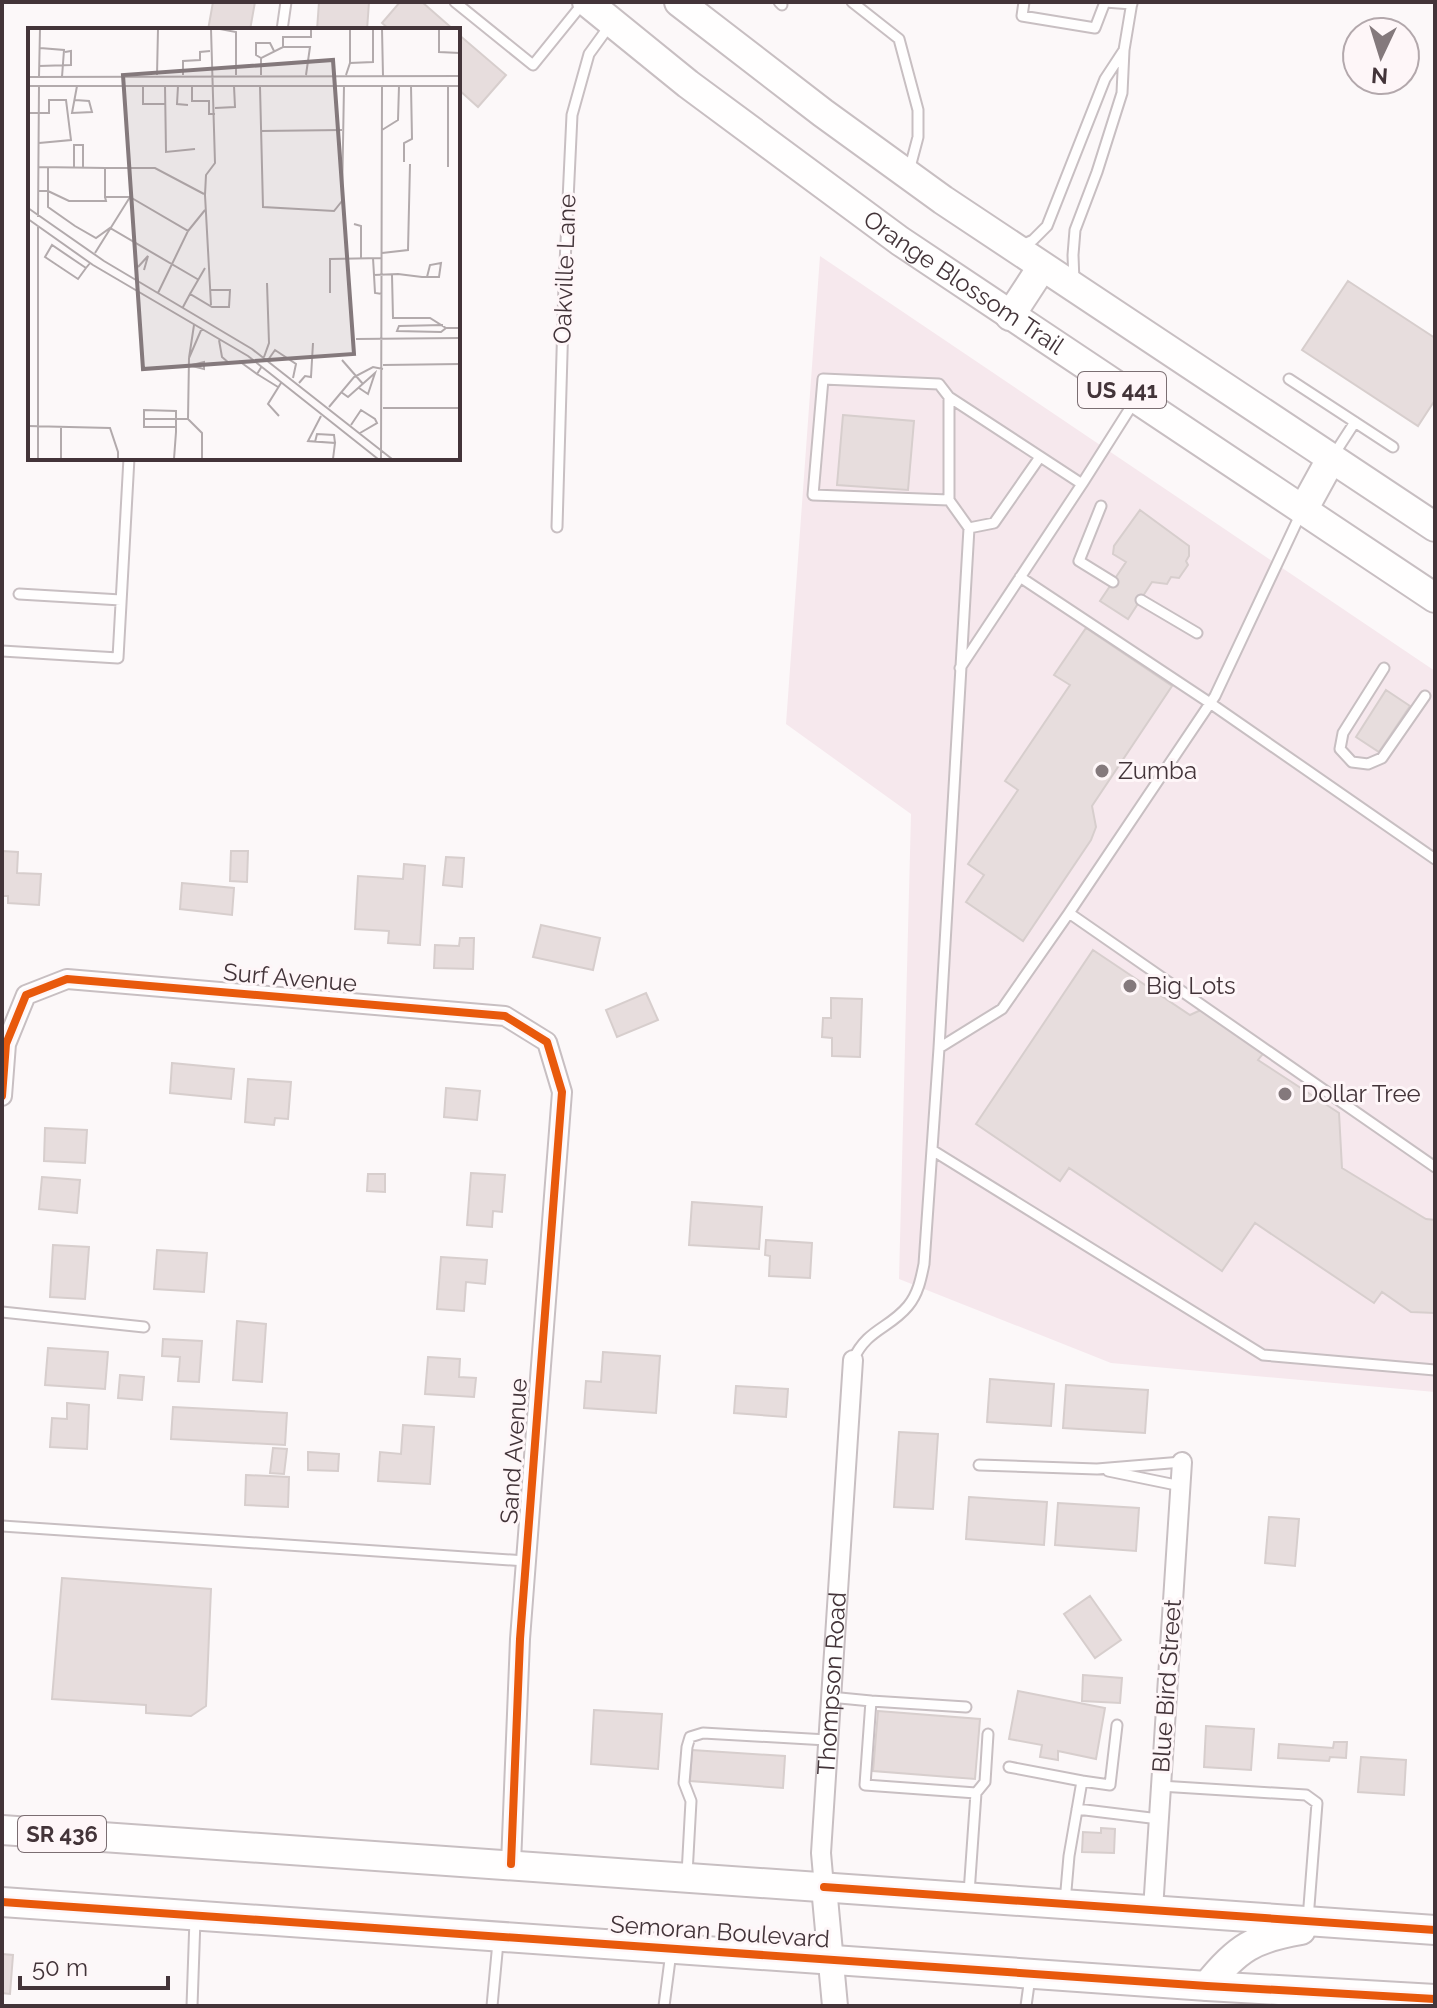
<svg xmlns="http://www.w3.org/2000/svg" width="1437" height="2008" font-family="Raleway,sans-serif">
	<style>
		.built { fill: #f6e8ed }
		.building { fill: #e7dddd; stroke: #d7cecd; stroke-width: 2 }
		.lines { fill: none; stroke-linecap: round; stroke-linejoin: round }
		.lane-casing { stroke: #c8bfc2; stroke-width: 13 }
		.street-casing { stroke: #c8bfc2; stroke-width: 22 }
		.secondary-casing { stroke: #c8bfc2; stroke-width: 28 }
		.primary-casing { stroke: #c8bfc2; stroke-width: 32 }
		.lane { stroke: #fffefe; stroke-width: 9 }
		.street { stroke: #fffefe; stroke-width: 18 }
		.secondary { stroke: #fffefe; stroke-width: 24 }
		.primary { stroke: #fffefe; stroke-width: 28 }
		.cycleway-casing { stroke: #fef6f8; stroke-width: 13 }
		.cycleway { stroke: #e8590c; stroke-width: 8 }
		.poi-dot { fill: #84797c; stroke: #fef6f8; stroke-width: 3 }
		.labels { text-anchor: middle; stroke-width: 6; stroke-linejoin: round; paint-order: stroke }
		.shield { fill: #fef6f8; stroke: #7b6e72; stroke-width: 2 }
		.shield-label { font-size: 22px; font-weight: bold; fill: #433439 }
		.street-label { font-size: 24px; fill: #433439; stroke: #fef6f8 }
		.poi-label { font-size: 24px; fill: #433439; stroke: #fef6f8; text-anchor: start }
		.inset-road { fill: none; stroke: #b2aaac; stroke-width: 2 }
		.view { fill: #84797c; fill-opacity: 0.15; stroke: #84797c; stroke-width: 4 }
		.inset-edge { fill: none; stroke: #433439; stroke-width: 4 }
	</style>
	<rect width="100%" height="100%" fill="#fcf8f9"/>
	<path class="built" d="M 820,256 L 1435,671 L 1435,1392 L 1111,1363 L 899,1279 L 911,814 L 786,724 Z"/>
	<path class="building" d="M 213,2 L 255,2 L 250,30 L 208,30 Z
		M 319,2 L 369,2 L 367,30 L 317,30 Z
		M 400,2 L 422,2 L 454,30 L 390,30 L 382,23 Z
		M 458,34 L 506,75 L 478,107 L 458,89 Z
		M 1348,281 L 1435,338 L 1435,400 L 1418,426 L 1302,350 Z
		M 843,415 L 914,421 L 908,490 L 837,485 Z
		M 1140,510 L 1189,546 L 1189,556 L 1186,561 L 1188,565 L 1179,578 L 1171,577 L 1167,584 L 1152,582 L 1128,619 L 1100,601 L 1126,562 L 1113,554 L 1114,546 Z
		M 1086,628 L 1172,686 L 1092,806 L 1096,827 L 1091,840 L 1023,941 L 966,902 L 984,875 L 968,864 L 1018,790 L 1005,781 L 1070,685 L 1054,675 Z
		M 1386,690 L 1410,706 L 1379,752 L 1356,737 Z
		M 2,851 L 18,852 L 17,873 L 41,874 L 39,905 L 8,903 L 8,896 L 2,896 Z
		M 231,851 L 248,851 L 247,882 L 230,881 Z
		M 446,857 L 464,858 L 462,887 L 443,885 Z
		M 404,864 L 425,866 L 420,945 L 388,943 L 389,931 L 355,929 L 358,876 L 403,879 Z
		M 182,883 L 234,888 L 232,915 L 180,909 Z
		M 541,925 L 600,938 L 593,970 L 533,957 Z
		M 460,938 L 474,938 L 473,969 L 434,968 L 435,945 L 459,946 Z
		M 1093,950 L 1190,1015 L 1203,1009 L 1266,1050 L 1258,1060 L 1339,1113 L 1342,1168 L 1426,1219 L 1435,1220 L 1435,1313 L 1411,1312 L 1382,1292 L 1374,1303 L 1255,1223 L 1222,1271 L 1069,1168 L 1060,1181 L 976,1124 Z
		M 646,993 L 658,1020 L 617,1037 L 606,1010 Z
		M 831,998 L 862,999 L 860,1057 L 832,1056 L 832,1038 L 822,1037 L 823,1018 L 831,1018 Z
		M 172,1063 L 234,1069 L 231,1099 L 170,1093 Z
		M 248,1079 L 291,1082 L 288,1119 L 275,1118 L 274,1125 L 245,1122 Z
		M 446,1088 L 480,1091 L 477,1120 L 444,1117 Z
		M 45,1128 L 87,1130 L 85,1163 L 44,1161 Z
		M 471,1173 L 505,1175 L 502,1212 L 493,1211 L 492,1227 L 467,1225 Z
		M 368,1174 L 385,1174 L 385,1192 L 367,1191 Z
		M 42,1177 L 80,1180 L 77,1213 L 39,1209 Z
		M 692,1202 L 762,1207 L 759,1249 L 689,1245 Z
		M 766,1240 L 812,1243 L 810,1278 L 769,1276 L 770,1256 L 765,1255 Z
		M 53,1245 L 89,1247 L 85,1299 L 50,1297 Z
		M 157,1250 L 207,1253 L 204,1292 L 154,1289 Z
		M 441,1257 L 487,1260 L 485,1284 L 466,1282 L 464,1311 L 437,1309 Z
		M 237,1321 L 266,1324 L 262,1382 L 233,1380 Z
		M 163,1339 L 202,1341 L 199,1382 L 178,1381 L 180,1357 L 162,1356 Z
		M 48,1348 L 108,1352 L 105,1389 L 45,1385 Z
		M 603,1352 L 660,1356 L 656,1413 L 584,1408 L 586,1381 L 601,1382 Z
		M 428,1357 L 460,1359 L 459,1377 L 476,1378 L 474,1397 L 425,1394 Z
		M 120,1375 L 144,1377 L 142,1400 L 118,1398 Z
		M 990,1379 L 1054,1384 L 1051,1426 L 987,1422 Z
		M 1066,1385 L 1148,1390 L 1145,1433 L 1063,1428 Z
		M 736,1386 L 788,1389 L 786,1417 L 734,1413 Z
		M 67,1403 L 89,1405 L 87,1449 L 50,1447 L 52,1418 L 67,1419 Z
		M 173,1407 L 287,1413 L 285,1445 L 171,1439 Z
		M 403,1425 L 434,1427 L 430,1484 L 378,1481 L 380,1452 L 401,1454 Z
		M 899,1432 L 938,1434 L 933,1509 L 894,1507 Z
		M 273,1448 L 287,1449 L 284,1474 L 270,1473 Z
		M 308,1452 L 339,1454 L 338,1471 L 308,1470 Z
		M 246,1475 L 289,1477 L 288,1507 L 245,1505 Z
		M 969,1497 L 1047,1502 L 1044,1545 L 966,1539 Z
		M 1058,1503 L 1139,1508 L 1136,1551 L 1055,1545 Z
		M 1269,1517 L 1299,1519 L 1295,1566 L 1265,1563 Z
		M 62,1578 L 211,1589 L 206,1706 L 191,1716 L 146,1713 L 146,1705 L 52,1699 Z
		M 1090,1596 L 1121,1640 L 1095,1658 L 1064,1614 Z
		M 1083,1675 L 1122,1678 L 1120,1703 L 1082,1701 Z
		M 1018,1691 L 1105,1708 L 1096,1759 L 1058,1751 L 1058,1760 L 1040,1757 L 1042,1745 L 1009,1739 Z
		M 594,1710 L 662,1714 L 658,1769 L 591,1764 Z
		M 878,1711 L 980,1719 L 975,1779 L 873,1771 Z
		M 1206,1726 L 1254,1729 L 1251,1770 L 1204,1767 Z
		M 1334,1742 L 1347,1742 L 1346,1758 L 1330,1757 L 1329,1761 L 1278,1758 L 1279,1744 L 1333,1748 Z
		M 692,1750 L 785,1756 L 783,1788 L 690,1781 Z
		M 1361,1757 L 1406,1760 L 1404,1795 L 1358,1792 Z
		M 1101,1828 L 1115,1829 L 1114,1853 L 1082,1852 L 1083,1832 L 1101,1833 Z
		M 2,1954 L 13,1955 L 10,1994 L 2,1993 Z"/>
	<g class="lines">
		<defs>
			<path id="lane" d="M 455,2 L 533,65 L 584,2
				M 779,2 L 782,5
				M 852,2 L 899,39 L 918,110 L 918,137 L 909,171
				M 1024,2 L 1022,16 L 1095,28 L 1105,2
				M 1105,2 L 1132,4
				M 282,30 L 286,2
				M 1124,50 L 1132,2
				M 1022,245 L 1033,240 L 1047,226 L 1105,79 L 1124,50 L 1122,93 L 1097,172 L 1075,230 L 1073,255 L 1074,282
				M 1289,379 L 1393,447
				M 1333,456 L 1355,422
				M 949,500 L 813,495 L 823,379 L 939,384 L 949,397 L 1082,484 L 1134,402
				M 1101,506 L 1079,561 L 1113,582
				M 1301,513 L 1215,696 L 1069,913 L 1435,1167
				M 557,527 L 564,285 L 572,115 L 589,54 L 610,25
				M 969,528 L 994,523 L 1040,457
				M 1020,577 L 1210,703 L 1435,859
				M 19,594 L 121,600
				M 1141,600 L 1197,633
				M 2,651 L 118,658 L 129,458
				M 960,668 L 1082,484
				M 1384,668 L 1343,733 L 1340,749 L 1352,762 L 1368,764 L 1382,758 L 1425,696
				M 939,1048 L 1002,1009 L 1069,913
				M 932,1150 L 1263,1355 L 1435,1370
				M 2,1312 L 144,1327
				M 853,1360 C 867,1329 889,1329 908,1306 C 918,1294 921,1279 924,1264 L 939,1048 L 969,528 L 949,500 L 949,397
				M 979,1465 L 1097,1469 L 1182,1462
				M 1108,1471 L 1181,1486
				M 2,1526 L 526,1561
				M 830,1697 L 871,1701 L 865,1785 L 976,1793 L 969,1893
				M 871,1701 L 966,1707
				M 1009,1767 L 1082,1781 L 1069,1856 L 1065,1902
				M 1082,1781 L 1110,1785 L 1117,1725
				M 1160,1786 L 1306,1795 L 1317,1803 L 1308,1919
				M 976,1793 L 985,1782 L 988,1734
				M 1077,1809 L 1159,1819
				M 687,1874 L 691,1801 L 684,1783 L 687,1747 L 690,1737 L 703,1733 L 827,1740
				M 192,2006 L 195,1919
				M 492,2006 L 498,1942
				M 664,2006 L 671,1952
				M 1026,2006 L 1030,1977"/>
			<g id="street">
				<path d="M 2,1096 L 6,1044 L 26,995 L 67,979 L 505,1016 L 547,1042 L 562,1092 L 520,1639 L 511,1864"/>
				<path id="s1" d="M 824,1887 L 821,1853 L 853,1360"/>
				<path d="M 1153,1910 L 1182,1462"/>
			</g>
			<path id="secondary" d="M 824,1887 L 835,2006"/>
			<g id="primary">
				<path id="s2" d="M 587,2 L 688,84 L 900,241 L 1435,598"/>
				<path d="M 679,2 L 823,113 L 943,200 L 1435,527"/>
				<path d="M 1010,316 L 1042,267"/>
				<path d="M 1303,510 L 1331,459"/>
				<path d="M 2,1830 L 1435,1930"/>
				<path d="M 2,1902 L 1207,1986 L 1435,1999"/>
				<path d="M 1207,1986 C 1237,1948 1254,1938 1301,1930"/>
			</g>
		</defs>
		<use href="#lane" class="lane-casing"/>
		<use href="#street" class="street-casing"/>
		<use href="#secondary" class="secondary-casing"/>
		<use href="#primary" class="primary-casing"/>
		<use href="#lane" class="lane"/>
		<use href="#street" class="street"/>
		<use href="#secondary" class="secondary"/>
		<use href="#primary" class="primary"/>
		<defs>
			<path id="cycleway" d="M 2,1096 L 6,1044 L 26,995 L 67,979 L 505,1016 L 547,1042 L 562,1092 L 520,1639 L 511,1864
				M 824,1887 L 1435,1930
				M 2,1902 L 1207,1986 L 1435,1999"/>
		</defs>
		<use href="#cycleway" class="cycleway-casing"/>
		<use href="#cycleway" class="cycleway"/>
	</g>
	<g class="poi-dot">
		<circle cx="1102" cy="771" r="8"/>
		<circle cx="1130" cy="986" r="8"/>
		<circle cx="1285" cy="1094" r="8"/>
	</g>
	<g class="labels">
		<g class="shield">
			<rect x="1078" y="372" width="88" height="36" rx="6"/>
			<rect x="18" y="1816" width="88" height="36" rx="6"/>
		</g>
		<g class="shield-label">
			<text x="1122" y="398">US 441</text>
			<text x="62" y="1842">SR 436</text>
		</g>
		<g class="street-label">
			<text transform="translate(565 269) rotate(-88)" y="8">Oakville Lane</text>
			<text dy="8" stroke="none"><textPath href="#s2" startOffset="470">Orange Blossom Trail</textPath></text>
			<text transform="translate(290 978) rotate(5)" y="8">Surf Avenue</text>
			<text transform="translate(514 1451) rotate(-86)" y="8">Sand Avenue</text>
			<text dy="8" stroke="none"><textPath href="#s1" startOffset="204">Thompson Road</textPath></text>
			<text transform="translate(1167 1686) rotate(-86)" y="8">Blue Bird Street</text>
			<text transform="translate(720 1932) rotate(4)" y="8">Semoran Boulevard</text>
		</g>
		<g class="poi-label">
			<text x="1118" y="779">Zumba</text>
			<text x="1146" y="994">Big Lots</text>
			<text x="1301" y="1102">Dollar Tree</text>
		</g>
	</g>
	<g transform="translate(28 28)">
		<rect width="432" height="432" fill="#fcf8f9"/>
		<path class="inset-road" d="M 192,1 L 208,4 L 208,47M 354,1 L 355,48M 411,1 L 411,24 L 432,25M 255,19 L 255,9 L 283,9 L 283,1M 12,20 L 36,22 L 34,49M 233,30 L 228,27 L 228,15 L 242,15 L 246,23M 322,35 L 322,1M 11,38 L 43,37 L 43,23 L 37,24M 129,47 L 130,1M 155,47 L 155,33 L 172,32 L 172,24 L 182,23M 233,47 L 233,30 L 255,19 L 282,19 L 278,47M 318,47 L 322,35 L 345,34 L 345,1M 0,49 L 432,48M 11,49 L 12,1M 0,58 L 432,58M 115,58 L 115,76 L 138,76M 137,58 L 138,124 L 167,121M 150,58 L 149,76 L 160,77M 164,58 L 164,73 L 181,73 L 181,86 L 187,86M 420,58 L 420,139M 232,59 L 235,179 L 306,183 L 314,173 L 316,58M 47,72 L 61,73 L 64,84 L 44,85 L 49,58M 187,80 L 207,79 L 206,58M 0,85 L 21,85 L 21,72 L 38,72 L 43,112 L 11,115M 354,102 L 370,92 L 371,58M 233,103 L 314,102M 376,134 L 376,115 L 384,111 L 383,58M 11,139 L 77,140 L 77,169 L 102,169M 20,139 L 20,163 L 41,173 L 78,173 L 77,169M 46,139 L 46,117 L 55,117 L 55,139M 77,140 L 127,140 L 176,166M 10,163 L 20,163 L 20,179 L 47,198 L 68,210 L 82,200 L 171,252M 0,180 L 76,233 L 224,321 L 364,431M 10,189 L 11,57M 0,191 L 65,237 L 220,328 L 350,431M 326,196 L 333,198 L 333,230M 10,199 L 10,431M 160,203 L 177,182M 67,225 L 102,169 L 160,203 L 130,265M 354,225 L 380,222 L 382,136M 345,230 L 346,247 L 370,246 L 394,249 L 411,249 L 413,235 L 402,237 L 399,249M 110,239 L 120,228 L 116,242M 58,240 L 24,217 L 17,229 L 50,251 L 58,240 L 62,235M 346,247 L 347,265 L 354,266M 364,247 L 365,290 L 402,290 L 418,300 L 432,300M 302,265 L 302,231 L 354,230M 162,266 L 177,240M 183,277 L 177,167 L 178,147 L 187,135 L 183,1M 155,279 L 162,266 L 184,279 L 201,279 L 202,262 L 182,262M 166,297 L 161,330 L 174,300M 415,297 L 371,298 L 369,303 L 413,304 L 418,300M 328,311 L 432,310M 191,312 L 194,329 L 201,335M 236,329 L 241,315 L 239,255M 161,330 L 160,391 L 174,405 L 174,431M 240,332 L 247,322 L 268,336 L 265,350M 314,332 L 335,356M 211,333 L 229,346 L 234,338M 160,337 L 176,341 L 176,334 L 164,337M 355,337 L 432,336M 229,346 L 250,359M 271,355 L 277,348 L 283,349 L 285,315M 313,364 L 320,369 L 347,345 L 340,366 L 331,360M 301,379 L 326,349 L 345,339 L 355,341M 355,380 L 432,380M 251,388 L 240,376 L 253,355M 293,388 L 280,413 L 307,415 L 305,431M 116,391 L 160,391M 323,397 L 333,382 L 347,391 L 349,395 L 332,405M 0,398 L 82,400 L 90,424 L 90,431 L 84,431M 287,414 L 289,406 L 306,407 L 307,415M 33,431 L 33,398M 146,431 L 148,404 L 148,383 L 116,382 L 116,399 L 148,399M 353,431 L 354,58"/>
		<path class="view" d="M 305,32 L 326,326 L 115,341 L 95,47 Z"/>
		<rect width="432" height="432" class="inset-edge"/>
	</g>
	<rect width="1437" height="2008" fill="none" stroke="#433439" stroke-width="8"/>
	<g transform="translate(1381 56) rotate(184)"><circle r="38" fill="#fef6f8" stroke="#b3a8ac" stroke-width="2"/>
	<path d="M0-6L14 30L0 20L-14 30Z" fill="#84797c"/>
	<text y="-12" font-size="22" font-weight="bold" text-anchor="middle" fill="#433439">N</text>
	</g>
	<path d="M20 1976v12h148v-12" fill="none" stroke="#433439" stroke-width="4"/>
	<text x="32" y="1976" font-size="24" fill="#433439" stroke="#fef6f8" stroke-width="6" paint-order="stroke">50 m</text>
</svg>
